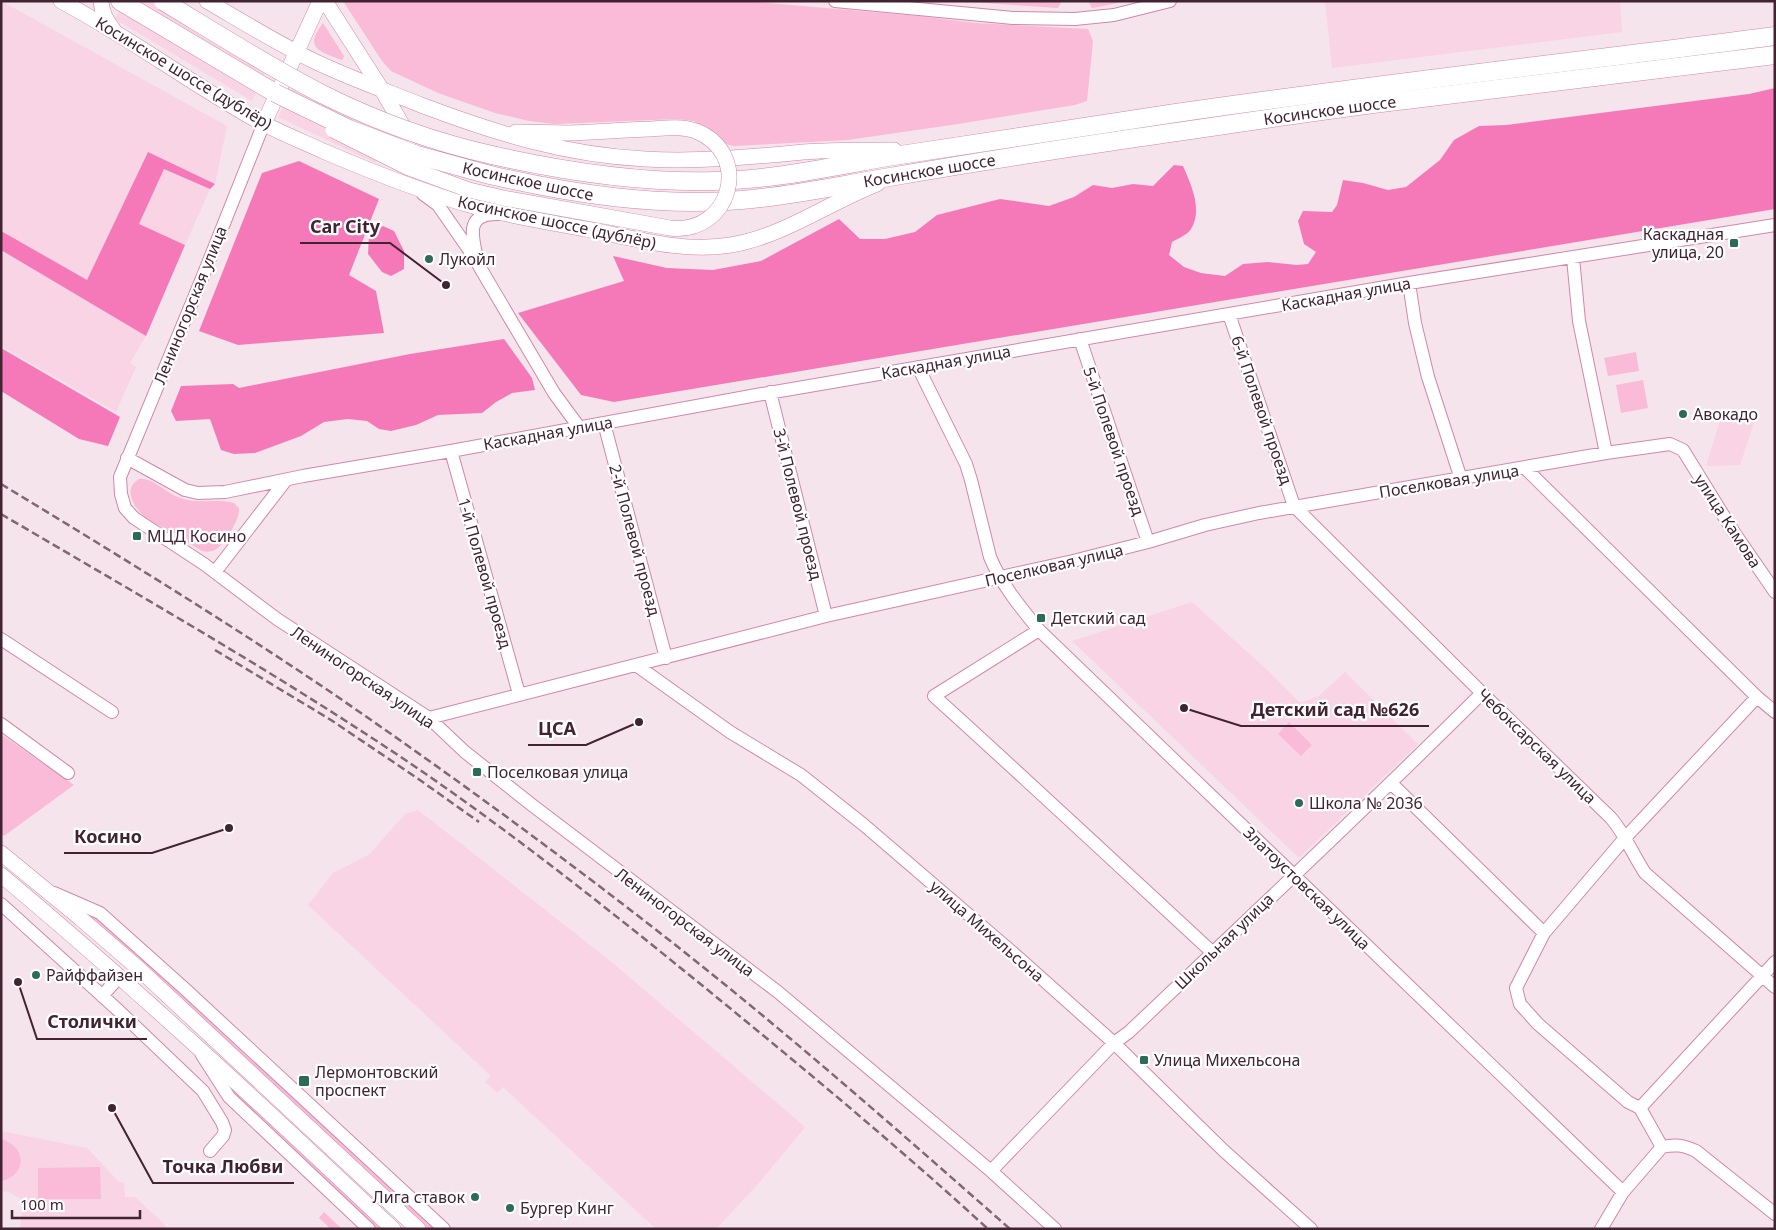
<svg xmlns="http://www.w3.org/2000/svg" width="1776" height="1230" font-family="'Noto Sans',sans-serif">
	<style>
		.built { fill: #f8d4e4 }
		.green { fill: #f9bbd7 }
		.forest { fill: #f579b8 }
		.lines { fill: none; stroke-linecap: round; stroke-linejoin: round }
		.minor-casing { stroke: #d287ab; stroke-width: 14 }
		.major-casing { stroke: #d287ab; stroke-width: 16 }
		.highway-casing { stroke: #d287ab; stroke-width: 19 }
		.minor { stroke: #fff; stroke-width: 12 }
		.major { stroke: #fff; stroke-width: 15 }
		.highway { stroke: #fff; stroke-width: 18 }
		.rail { stroke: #816774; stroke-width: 2.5; stroke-dasharray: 8 4; stroke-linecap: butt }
		.major-bridge-casing { stroke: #d287ab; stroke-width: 16; stroke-linecap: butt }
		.highway-bridge-casing { stroke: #d287ab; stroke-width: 19; stroke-linecap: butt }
		.major-bridge { stroke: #fff; stroke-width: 15 }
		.highway-bridge { stroke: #fff; stroke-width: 18 }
		.poi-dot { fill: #2d6b58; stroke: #fff; stroke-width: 2 }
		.labels { text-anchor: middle; stroke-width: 4.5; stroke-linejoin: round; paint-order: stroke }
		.street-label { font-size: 16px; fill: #412332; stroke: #fff }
		.poi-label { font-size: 16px; fill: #412332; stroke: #fff; text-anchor: start }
		.leader { fill: none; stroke: #412332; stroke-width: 2 }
		.callout-dot { fill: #412332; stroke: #fff; stroke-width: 2 }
		.callout-label { font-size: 18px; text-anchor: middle; font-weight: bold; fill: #412332; stroke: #fff; stroke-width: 4.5; stroke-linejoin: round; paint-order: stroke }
	</style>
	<rect width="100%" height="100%" fill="#f5e4eb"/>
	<path class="built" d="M 1,1 L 227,126 L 215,184 L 148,153 L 87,281 L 1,231 Z
		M 125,1 L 172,1 L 270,60 L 252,101 L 115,19 Z
		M 1325,1 L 1620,1 L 1622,32 L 1332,68 Z
		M 298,77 L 396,121 L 376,163 L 278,117 Z
		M 164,169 L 210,189 L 185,245 L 139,225 Z
		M 1,250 L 146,336 L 130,363 L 136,367 L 116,412 L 1,346 Z
		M 1722,414 L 1754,423 L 1740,465 L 1706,466 Z
		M 1192,602 L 1265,668 L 1300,703 L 1319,696 L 1345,672 L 1418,744 L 1299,858 L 1072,641 Z
		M 418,810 L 614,964 L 805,1127 L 758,1184 L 716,1229 L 656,1229 L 503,1087 L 497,1093 L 485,1082 L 491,1076 L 308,905 L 333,873 L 370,854 L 405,814 Z
		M 1,1131 L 87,1148 L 119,1182 L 124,1182 L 125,1197 L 135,1197 L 165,1225 L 166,1229 L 20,1229 L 23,1200 L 9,1192 L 1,1191 Z"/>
	<path class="green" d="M 343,1 L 744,1 L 918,16 L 976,23 L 1088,29 L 1093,41 L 1087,101 L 1075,105 L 958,124 L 848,140 L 734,146 L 722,143 L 715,134 L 694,121 L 676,119 L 555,124 L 529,121 L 495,113 L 438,93 L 391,71 L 382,61 Z
		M 953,1 L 1062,1 L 1058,8 Z
		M 1088,1 L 1129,1 L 1092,8 Z
		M 323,23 L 344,56 L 343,59 L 341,60 C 320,51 303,49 323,23 Z
		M 1636,352 L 1639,371 L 1608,376 L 1604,358 Z
		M 1643,380 L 1648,408 L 1621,413 L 1616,385 Z
		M 139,479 C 152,477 166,493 178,497 C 197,505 216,498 234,503 L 239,508 C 241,518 224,545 215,550 C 210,552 207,552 202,551 L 146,518 C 134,508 122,489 139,479 Z
		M 1289,722 L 1312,745 L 1301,756 L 1278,734 Z
		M 1,734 L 74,785 L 4,836 L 1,834 Z
		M 92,916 L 96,916 L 434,1229 L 428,1229 L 196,1012 L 91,919 Z
		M 231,1087 L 384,1229 L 378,1229 L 244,1103 L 230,1089 Z
		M 1,1139 C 26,1146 28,1174 2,1181 Z
		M 100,1167 L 101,1199 L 38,1199 L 38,1168 Z
		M 324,1212 L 342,1229 L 331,1229 L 319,1218 Z"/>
	<path class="forest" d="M 1775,88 L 1775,209 L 614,402 L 581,395 L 518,313 L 624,281 L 613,256 L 667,268 L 713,270 L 761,261 L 839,219 L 860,239 L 885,239 L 915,232 L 937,215 L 1000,199 L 1049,206 L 1074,197 L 1093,185 L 1112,188 L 1133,184 L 1153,186 L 1174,165 L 1183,166 C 1191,185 1203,209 1191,229 C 1187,235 1177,239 1172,242 L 1169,255 L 1184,267 L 1201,273 L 1225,276 L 1243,264 L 1268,262 L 1297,265 L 1308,264 L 1316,252 L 1304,244 L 1298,221 L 1303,211 L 1332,212 L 1337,205 L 1343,180 L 1363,183 L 1388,190 L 1406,187 L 1440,160 L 1454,140 L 1479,126 L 1506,125 L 1749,94 Z
		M 148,152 L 215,184 L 210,189 L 164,169 L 139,224 L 185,245 L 146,336 L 1,250 L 1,231 L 87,280 Z
		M 299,161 L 379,199 L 349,275 L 376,291 L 384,333 L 238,345 L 199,331 L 262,173 Z
		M 383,226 L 394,231 L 404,251 L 404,269 L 391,276 L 382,272 L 368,254 L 369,235 Z
		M 504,339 L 532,378 L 535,390 L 512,393 L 496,402 L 482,413 L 438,415 L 416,425 L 391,431 L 379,429 L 367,421 L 348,419 L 324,422 L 301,436 L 255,453 L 234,454 L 221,450 L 210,419 L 176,421 L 171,411 L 181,386 L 233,384 L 239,388 L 410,354 Z
		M 1,348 L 120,417 L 108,446 L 79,439 L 1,391 Z"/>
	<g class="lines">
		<defs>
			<path id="minor" d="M 835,1 L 1013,18 L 1075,19 L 1114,15 L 1170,1
				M 264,123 L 205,271 L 120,477 L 121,494 L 125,508 L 134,518 L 204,564 L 277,619 L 429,718 L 465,752 L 532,805 L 778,992 L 991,1171 L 1055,1229
				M 423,194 L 438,205 L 472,254 L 554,393 L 579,427
				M 477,258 C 472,236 465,213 498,214
				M 1573,258 L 1579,321 L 1606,453
				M 1409,283 L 1415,323 L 1428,377 L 1461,479
				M 1229,314 L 1294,506 L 1482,693 L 1611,818 C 1625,834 1633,855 1645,873 L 1775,987
				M 1080,339 L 1148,542
				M 918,367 L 966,464 L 971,480 L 990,557 C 1001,584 1021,608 1039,630 L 1623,1192
				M 770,392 L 826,616
				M 604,423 L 666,658
				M 451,451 L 519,694
				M 127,458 L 185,490 L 198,493 L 225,492 L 303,476 L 451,451 L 762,394 L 1409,283 L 1775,225
				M 1525,468 L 1757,697 L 1775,712
				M 215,572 L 286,480
				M 1039,630 L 934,696 C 1028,781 1120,867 1213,953
				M 1,639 L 112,712
				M 636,665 L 730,732 L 801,775 L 864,825 L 1020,959 L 1114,1043 L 1223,1150 L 1311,1229
				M 1757,697 L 1625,838 L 1544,933 L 1516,988 L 1520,1004 L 1538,1024 L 1628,1102 L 1640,1108 L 1662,1147 C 1675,1144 1683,1145 1696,1151 L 1775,1214
				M 429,718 L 826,616 L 1073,561 L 1148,542 L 1205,525 L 1259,513 L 1606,453 L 1670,444 L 1683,450 L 1733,531 L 1775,592
				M 1,724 L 68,773
				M 1391,783 L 1544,933
				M 54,893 L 100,913 L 185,989 L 444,1229
				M 1,904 L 119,1011 L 203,1091 L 222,1122 L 225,1130 L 223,1136 L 210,1151
				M 102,996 L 119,977
				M 202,1055 L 229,1097 L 369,1229
				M 1640,1108 L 1775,962
				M 991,1171 L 1114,1043 L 1129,1032 C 1247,920 1366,809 1482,693
				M 1601,1229 L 1623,1192 L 1662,1147"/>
			<path id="major" d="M 61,1 C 127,36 186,80 251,117 C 274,130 299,140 323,151 C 372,172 422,192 473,206 C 510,216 548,222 586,229 C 633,238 683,253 731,245 C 784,236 828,203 877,184
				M 101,1 C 102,13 106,20 113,29
				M 207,1 C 243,22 278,44 316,62 C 350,78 386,91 421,105 C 495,133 565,155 645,159 C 698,162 750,157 803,152 C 834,150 864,150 894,150
				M 325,1 L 382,90 L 408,135 L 408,152 L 402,160
				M 264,123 L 320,1
				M 516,132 L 569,133
				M 1,853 L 80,918 L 138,968 L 418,1229
				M 1,875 C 136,988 265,1108 393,1229"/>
			<g id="highway">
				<path d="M 120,1 L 275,93"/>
				<path d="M 496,156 C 568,172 640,183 714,181 C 775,180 834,166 894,156 C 988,141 1082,127 1176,113 C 1375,84 1575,62 1775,36"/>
				<path id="s1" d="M 490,175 C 573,194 657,207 742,200 C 790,196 836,186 884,178 C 965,164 1047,151 1128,139 C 1221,126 1313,111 1406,100 C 1529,84 1652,71 1775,55"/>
			</g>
		</defs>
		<use href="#minor" class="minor-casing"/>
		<use href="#major" class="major-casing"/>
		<use href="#highway" class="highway-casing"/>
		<use href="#minor" class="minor"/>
		<use href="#major" class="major"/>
		<use href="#highway" class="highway"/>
		<path class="rail" d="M 1,484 C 113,552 224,620 332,693 C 450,774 566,859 678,947 C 792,1037 901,1133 1010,1229
			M 1,514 C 142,597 285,678 420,770 C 516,836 608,909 698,982 C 796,1062 894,1143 988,1229
			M 215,650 L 331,720 L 417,778 L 479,822"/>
		<defs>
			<path id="major-bridge" d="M 333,130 L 409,168 L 469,190 L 503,198 L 670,228 C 731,235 753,154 696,131 C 681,126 665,128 650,129 C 623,130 596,132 569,133"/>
			<path id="highway-bridge" d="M 163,1 C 216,33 269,67 324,95 C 378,122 437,143 496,156
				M 275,93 L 349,129 L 417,155 L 490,175"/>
		</defs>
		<use href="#major-bridge" class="major-bridge-casing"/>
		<use href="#highway-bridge" class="highway-bridge-casing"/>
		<use href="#major-bridge" class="major-bridge"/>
		<use href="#highway-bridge" class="highway-bridge"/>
	</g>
	<g class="poi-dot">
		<rect x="1729" y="238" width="10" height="10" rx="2.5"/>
		<circle cx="429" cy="259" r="5"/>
		<circle cx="1683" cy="414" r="5"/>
		<rect x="132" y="531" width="10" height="10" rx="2.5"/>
		<rect x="1036" y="613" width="10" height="10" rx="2.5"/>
		<rect x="472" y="767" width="10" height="10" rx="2.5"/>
		<circle cx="1299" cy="803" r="5"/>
		<circle cx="36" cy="975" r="5"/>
		<rect x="1139" y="1055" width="10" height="10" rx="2.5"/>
		<rect x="298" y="1075" width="12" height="12" rx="2.5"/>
		<circle cx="475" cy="1197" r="5"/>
		<circle cx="510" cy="1208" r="5"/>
	</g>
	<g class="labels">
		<g class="street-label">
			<text transform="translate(184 73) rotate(31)" y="6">Косинское шоссе (дублёр)</text>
			<text dy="6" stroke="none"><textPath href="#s1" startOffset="849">Косинское шоссе</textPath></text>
			<text dy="6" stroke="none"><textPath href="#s1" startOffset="444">Косинское шоссе</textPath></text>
			<text transform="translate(528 181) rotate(12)" y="6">Косинское шоссе</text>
			<text transform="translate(557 222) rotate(12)" y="6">Косинское шоссе (дублёр)</text>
			<text transform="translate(1346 294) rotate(-10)" y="6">Каскадная улица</text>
			<text transform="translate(190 305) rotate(-68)" y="6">Лениногорская улица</text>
			<text transform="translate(946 362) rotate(-10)" y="6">Каскадная улица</text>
			<text transform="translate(1262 410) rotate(71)" y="6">6-й Полевой проезд</text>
			<text transform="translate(548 433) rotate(-10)" y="6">Каскадная улица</text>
			<text transform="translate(1114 441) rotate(71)" y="6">5-й Полевой проезд</text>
			<text transform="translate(1449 481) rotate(-9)" y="6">Поселковая улица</text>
			<text transform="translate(798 504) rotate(76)" y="6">3-й Полевой проезд</text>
			<text transform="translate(1728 521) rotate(57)" y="6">улица Камова</text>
			<text transform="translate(635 540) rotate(75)" y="6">2-й Полевой проезд</text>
			<text transform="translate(1054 565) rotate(-13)" y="6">Поселковая улица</text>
			<text transform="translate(485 573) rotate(74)" y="6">1-й Полевой проезд</text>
			<text transform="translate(363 677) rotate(34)" y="6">Лениногорская улица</text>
			<text transform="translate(1537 746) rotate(44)" y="6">Чебоксарская улица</text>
			<text transform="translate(1307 888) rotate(44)" y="6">Златоустовская улица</text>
			<text transform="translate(685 922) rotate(37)" y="6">Лениногорская улица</text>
			<text transform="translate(987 931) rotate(41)" y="6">улица Михельсона</text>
			<text transform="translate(1224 941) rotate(-44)" y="6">Школьная улица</text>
		</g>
		<g class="poi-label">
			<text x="1724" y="240" text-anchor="end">Каскадная<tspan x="1724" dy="18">улица, 20</tspan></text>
			<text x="439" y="265">Лукойл</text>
			<text x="1693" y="420">Авокадо</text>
			<text x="147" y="542">МЦД Косино</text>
			<text x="1051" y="624">Детский сад</text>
			<text x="487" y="778">Поселковая улица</text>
			<text x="1309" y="809">Школа № 2036</text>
			<text x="46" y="981">Райффайзен</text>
			<text x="1154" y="1066">Улица Михельсона</text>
			<text x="315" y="1078">Лермонтовский<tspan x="315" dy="18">проспект</tspan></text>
			<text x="465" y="1203" text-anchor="end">Лига ставок</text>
			<text x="520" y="1214">Бургер Кинг</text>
		</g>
	</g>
	<path class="leader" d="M446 285L390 243H300M1184 708L1241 726H1429M639 722L586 745H528M229 828L152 853H64M18 982L37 1039H147M112 1108L153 1183H294"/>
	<g class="callout-dot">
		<circle cx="446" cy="285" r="5"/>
		<circle cx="1184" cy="708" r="5"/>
		<circle cx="639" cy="722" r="5"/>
		<circle cx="229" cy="828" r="5"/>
		<circle cx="18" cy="982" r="5"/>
		<circle cx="112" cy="1108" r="5"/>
	</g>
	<g class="callout-label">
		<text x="345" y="233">Car City</text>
		<text x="1335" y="716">Детский сад №626</text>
		<text x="557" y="735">ЦСА</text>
		<text x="108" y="843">Косино</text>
		<text x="92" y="1028">Столички</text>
		<text x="223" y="1173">Точка Любви</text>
	</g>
	<rect width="1776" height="1230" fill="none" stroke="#412332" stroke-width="5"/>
	<path d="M12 1210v8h128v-8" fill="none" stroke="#412332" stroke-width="2.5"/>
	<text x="20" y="1210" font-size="15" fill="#412332" stroke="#ffffff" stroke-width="4" paint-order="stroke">100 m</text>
</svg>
